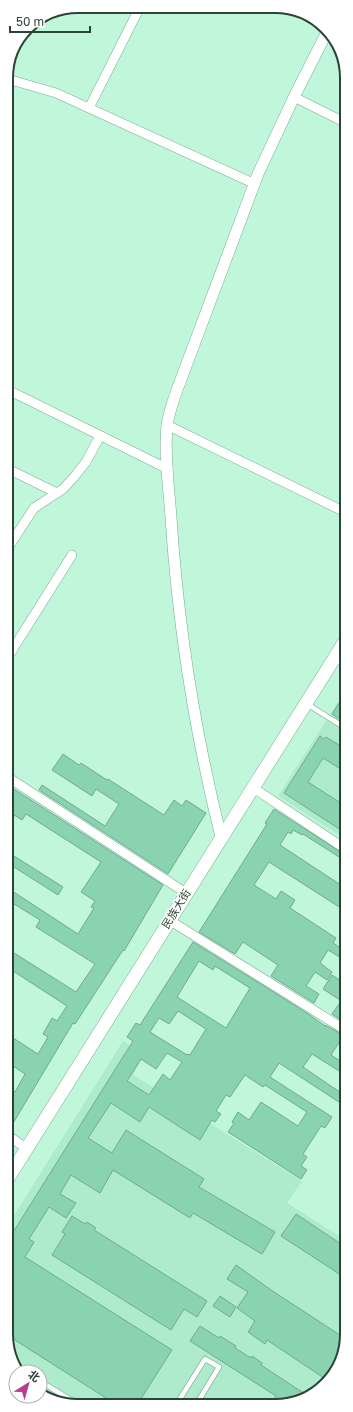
<svg xmlns="http://www.w3.org/2000/svg" width="353" height="1412" font-family="'Golos Text','Noto Sans SC',sans-serif">
	<style>
		.built { fill: #adebcc }
		.building { fill: #8ad3b0; stroke: #74a98f; fill-rule: evenodd }
		.lines { fill: none; stroke-linecap: round; stroke-linejoin: round }
		.service-casing { stroke: #79ae94; stroke-width: 6 }
		.minor-casing { stroke: #79ae94; stroke-width: 10 }
		.tertiary-casing { stroke: #79ae94; stroke-width: 12 }
		.secondary-casing { stroke: #79ae94; stroke-width: 14 }
		.service { stroke: #fff; stroke-width: 4.5 }
		.minor { stroke: #fff; stroke-width: 9 }
		.tertiary { stroke: #fff; stroke-width: 11 }
		.secondary { stroke: #fff; stroke-width: 13 }
		.labels { text-anchor: middle; stroke-width: 3.5; stroke-linejoin: round; paint-order: stroke }
		.street-label { font-size: 11px; fill: #2c4337; stroke: #fff }
		.rim { fill: none; stroke: #2c4337; stroke-width: 2 }
	</style>
	<rect width="100%" height="100%" fill="#c0f7db"/>
	<path class="built" d="M 347,688 L 347,840 L 278,796 Z
		M 123,1041 L 145,1054 L 133,1075 L 302,1181 L 287,1203 L 347,1241 L 347,1338 L 329,1382 L 284,1405 L 67,1405 L 40,1388 L 40,1372 L 20,1372 L 7,1343 L 7,1227 Z"/>
	<path class="building" d="M 347,691 L 347,724 L 332,714 Z
		M 320,736 L 324,739 L 326,737 L 347,750 L 347,773 L 323,758 L 308,782 L 347,807 L 347,834 L 284,793 Z
		M 63,754 L 79,765 L 81,763 L 107,780 L 108,779 L 164,815 L 174,800 L 182,806 L 186,800 L 206,813 L 168,874 L 39,790 L 42,785 L 105,826 L 119,804 L 96,789 L 92,796 L 52,770 Z
		M 6,784 L 163,885 L 124,951 L 123,950 L 75,1024 L 73,1023 L 9,1130 L 7,1129 L 7,1087 L 15,1092 L 25,1074 L 7,1062 L 7,1034 L 38,1054 L 48,1037 L 43,1034 L 52,1018 L 57,1021 L 67,1006 L 10,969 L 14,963 L 6,958 L 6,948 L 76,992 L 95,964 L 36,927 L 40,920 L 6,899 L 6,887 L 78,934 L 94,908 L 91,907 L 95,901 L 81,892 L 101,862 L 26,814 L 22,820 L 14,815 L 6,827 Z
		M 274,809 L 347,856 L 347,862 L 303,834 L 302,835 L 293,830 L 291,834 L 288,832 L 280,845 L 347,889 L 347,912 L 269,862 L 254,885 L 276,899 L 281,891 L 295,900 L 290,908 L 336,938 L 333,943 L 347,952 L 343,959 L 328,950 L 320,963 L 332,972 L 327,980 L 315,972 L 306,986 L 319,994 L 314,1003 L 271,976 L 278,965 L 243,942 L 235,954 L 199,932 L 267,824 L 265,823 Z
		M 6,851 L 63,887 L 58,895 L 6,862 Z
		M 193,942 L 307,1013 L 325,1026 L 325,1025 L 347,1037 L 347,1046 L 340,1041 L 331,1055 L 347,1065 L 347,1076 L 312,1054 L 303,1067 L 347,1097 L 342,1104 L 279,1063 L 270,1077 L 332,1117 L 325,1128 L 321,1126 L 303,1154 L 307,1157 L 301,1166 L 307,1170 L 301,1179 L 228,1132 L 234,1123 L 232,1122 L 238,1112 L 249,1120 L 261,1102 L 298,1126 L 307,1112 L 265,1085 L 263,1087 L 245,1075 L 230,1097 L 226,1095 L 216,1111 L 221,1114 L 215,1122 L 212,1120 L 200,1140 L 149,1107 L 140,1122 L 111,1103 L 88,1138 L 112,1153 L 126,1130 L 204,1179 L 199,1187 L 275,1232 L 262,1254 L 193,1213 L 190,1218 L 113,1170 L 100,1193 L 71,1175 L 60,1194 L 76,1203 L 66,1218 L 49,1207 L 29,1239 L 34,1242 L 25,1257 L 172,1350 L 137,1405 L 117,1405 L 7,1335 L 7,1242 L 133,1041 L 127,1037 L 136,1023 L 140,1025 ZM 199,961 L 213,970 L 215,966 L 250,988 L 226,1028 L 177,997 ZM 178,1011 L 206,1029 L 190,1055 L 187,1054 L 187,1055 L 150,1032 L 159,1018 L 169,1024 ZM 167,1053 L 182,1062 L 170,1080 L 163,1074 L 149,1095 L 127,1081 L 141,1059 L 156,1069 Z
		M 332,975 L 347,985 L 347,989 L 340,1000 L 323,989 Z
		M 339,1004 L 347,1009 L 347,1024 L 332,1014 Z
		M 296,1214 L 347,1248 L 347,1279 L 281,1236 Z
		M 72,1216 L 85,1224 L 87,1222 L 96,1228 L 94,1230 L 207,1301 L 197,1317 L 184,1309 L 171,1330 L 52,1255 L 65,1234 L 62,1232 Z
		M 236,1265 L 271,1290 L 346,1339 L 334,1370 L 331,1368 L 324,1378 L 267,1340 L 265,1344 L 248,1332 L 255,1321 L 237,1308 L 248,1292 L 227,1279 Z
		M 220,1296 L 236,1307 L 230,1317 L 213,1306 Z
		M 200,1326 L 219,1338 L 220,1336 L 236,1346 L 235,1348 L 251,1358 L 252,1356 L 262,1363 L 261,1365 L 305,1394 L 284,1405 L 270,1405 L 276,1396 L 190,1341 Z"/>
	<g class="lines">
		<defs>
			<path id="service" d="M 307,704 L 347,729
				M 17,1366 L 26,1372
				M 40,1381 L 79,1405
				M 176,1405 L 205,1359 L 219,1367 L 196,1405"/>
			<path id="minor" d="M 6,80 L 11,80 L 56,93 L 255,184
				M 294,97 L 346,123
				M 89,108 L 140,7
				M 6,389 L 168,469
				M 167,425 L 347,513
				M 6,468 L 57,493
				M 6,551 L 34,508 L 63,489 L 74,477 L 86,462 L 100,436
				M 6,660 L 72,555
				M 6,776 L 186,893
				M 252,787 L 347,850
				M 169,920 L 347,1031
				M 7,1135 L 26,1148"/>
			<path id="tertiary" d="M 221,837 C 195,733 178,625 171,518 C 169,488 164,455 167,425 C 169,413 173,401 177,390 L 258,174 L 294,97 L 328,30"/>
			<path id="secondary" d="M 7,1180 L 347,638"/>
		</defs>
		<use href="#service" class="service-casing"/>
		<use href="#minor" class="minor-casing"/>
		<use href="#tertiary" class="tertiary-casing"/>
		<use href="#secondary" class="secondary-casing"/>
		<use href="#service" class="service"/>
		<use href="#minor" class="minor"/>
		<use href="#tertiary" class="tertiary"/>
		<use href="#secondary" class="secondary"/>
	</g>
	<g class="labels">
		<g class="street-label">
			<text transform="translate(176 909) rotate(-58)" y="4">民族大街</text>
		</g>
	</g>
	<path d="M0 0H353V1412H0ZM78 13H275A65 65 0 0 1 340 78V1334A65 65 0 0 1 275 1399H78A65 65 0 0 1 13 1334V78A65 65 0 0 1 78 13Z" fill="#fff" fill-rule="evenodd"/>
	<path class="rim" d="M78 13H275A65 65 0 0 1 340 78V1334A65 65 0 0 1 275 1399H78A65 65 0 0 1 13 1334V78A65 65 0 0 1 78 13Z"/>
	<g transform="translate(28 1384) rotate(37)"><circle r="19" fill="#ffffff" stroke="#abb4af"/>
	<path d="M0-3L7 15L0 10L-7 15Z" fill="#b73e91"/>
	<text y="-6" font-size="11" font-weight="bold" text-anchor="middle" fill="#2c4337">北</text>
	</g>
	<path d="M10 26v6h80v-6" fill="none" stroke="#2c4337" stroke-width="2"/>
	<text x="16" y="26" font-size="12" fill="#2c4337" stroke="#ffffff" stroke-width="3" paint-order="stroke">50 m</text>
</svg>
